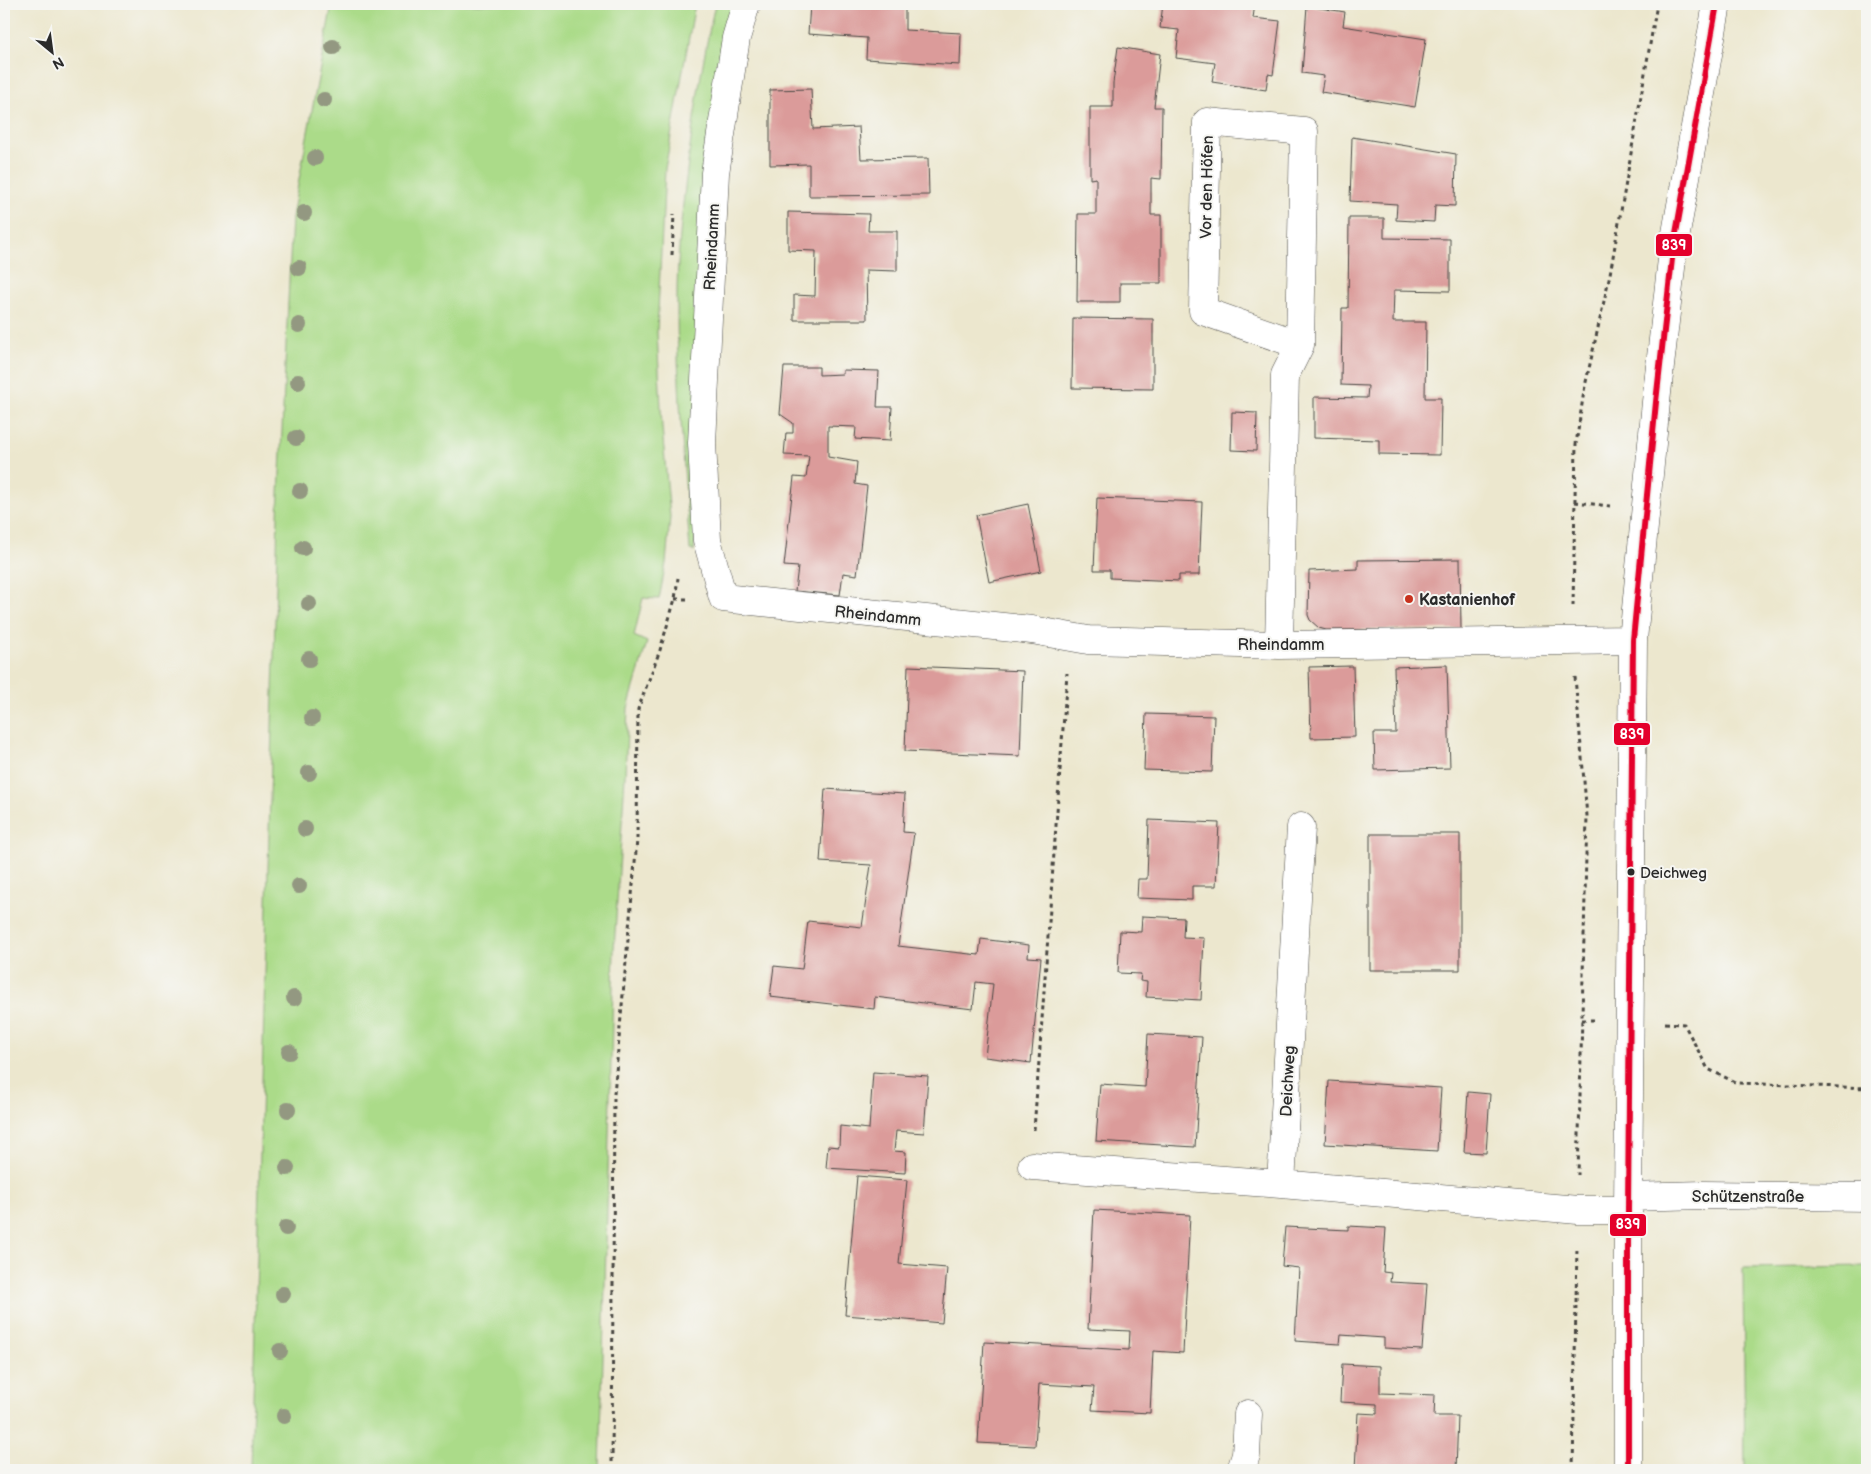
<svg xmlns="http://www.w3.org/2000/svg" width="1871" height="1474" font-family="'Balsamiq Sans',sans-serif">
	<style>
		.green { fill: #abdb89; stroke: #6b835a }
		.building { fill: #db9b9a }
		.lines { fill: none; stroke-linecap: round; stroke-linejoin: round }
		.minor-casing { stroke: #484743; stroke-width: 29 }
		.path { stroke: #484743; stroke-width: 3; stroke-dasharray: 4 4; stroke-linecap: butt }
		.minor { stroke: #fff; stroke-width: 28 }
		.bus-1-casing { stroke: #f6f6f2; stroke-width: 10 }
		.bus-1 { stroke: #e4002b; stroke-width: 6 }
		.tree { fill: #939881 }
		.poi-dot { fill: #c8321e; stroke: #f6f6f2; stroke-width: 2 }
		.bus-dot { fill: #2b2b2b; stroke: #f6f6f2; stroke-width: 2 }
		.labels { text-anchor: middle; stroke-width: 4; stroke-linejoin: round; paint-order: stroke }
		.bus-label { font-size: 15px; fill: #2b2b2b; stroke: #f6f6f2; text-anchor: start }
		.street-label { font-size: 16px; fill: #2b2b2b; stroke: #f6f6f2 }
		.poi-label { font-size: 16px; font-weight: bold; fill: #2b2b2b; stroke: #f6f6f2; text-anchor: start }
		.line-badge { stroke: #f6f6f2; stroke-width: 2 }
		.badge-label { font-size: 14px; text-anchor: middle; font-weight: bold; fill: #fff }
	</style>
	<rect width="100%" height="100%" fill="#f6f6f2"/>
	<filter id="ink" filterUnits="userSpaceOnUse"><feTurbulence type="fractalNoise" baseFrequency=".02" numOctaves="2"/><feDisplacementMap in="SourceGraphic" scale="10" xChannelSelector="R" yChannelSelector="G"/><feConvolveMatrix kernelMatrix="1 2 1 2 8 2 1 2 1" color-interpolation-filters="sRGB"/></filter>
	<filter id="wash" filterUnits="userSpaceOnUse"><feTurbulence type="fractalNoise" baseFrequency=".0096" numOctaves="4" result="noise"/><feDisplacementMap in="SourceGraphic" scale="20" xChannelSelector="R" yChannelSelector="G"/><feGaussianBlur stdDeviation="1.12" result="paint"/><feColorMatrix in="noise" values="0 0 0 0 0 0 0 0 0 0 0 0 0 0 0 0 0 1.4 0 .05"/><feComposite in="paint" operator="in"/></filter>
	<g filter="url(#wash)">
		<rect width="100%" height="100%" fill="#ece7ce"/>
		<path class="green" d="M 332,4 L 695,4 L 665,169 L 657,332 L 662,427 L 670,517 L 666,563 L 659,599 L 643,598 L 634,636 L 647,642 L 628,708 L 625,776 L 614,949 L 600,1470 L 251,1470 L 278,516 L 292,217 Z
			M 715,4 L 736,4 L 694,551 L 690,550 C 684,467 677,383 677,300 C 677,260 681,219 686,179 C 693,120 702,62 715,4 Z
			M 1867,1266 L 1867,1470 L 1745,1470 L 1743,1268 Z"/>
		<g id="blocks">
			<path class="building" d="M 810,4 L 905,4 L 905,30 L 961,33 L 960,65 L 866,59 L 867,38 L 808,34 Z
				M 1163,4 L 1255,4 L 1253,18 L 1280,21 L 1273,75 L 1268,74 L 1266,90 L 1212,82 L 1215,63 L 1176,58 L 1179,30 L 1160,28 Z
				M 1307,6 L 1345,12 L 1343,26 L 1426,39 L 1415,107 L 1321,92 L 1324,76 L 1302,73 Z
				M 1118,47 L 1160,54 L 1154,107 L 1162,107 L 1161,179 L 1151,178 L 1151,215 L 1161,215 L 1161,283 L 1120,283 L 1120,302 L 1077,302 L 1078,214 L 1096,214 L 1096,178 L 1090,179 L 1090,107 L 1113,107 L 1113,83 Z
				M 811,89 L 813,129 L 859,127 L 861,159 L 928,158 L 929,195 L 809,196 L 809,164 L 770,165 L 770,90 Z
				M 1352,137 L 1456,154 L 1455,206 L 1435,205 L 1434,222 L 1396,220 L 1397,204 L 1350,201 Z
				M 788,212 L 869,214 L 868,231 L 897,231 L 897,271 L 866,270 L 867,320 L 794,320 L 794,295 L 815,296 L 816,251 L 788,250 Z
				M 1349,218 L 1384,218 L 1384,238 L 1450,239 L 1450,291 L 1394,290 L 1393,322 L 1426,322 L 1425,398 L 1441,398 L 1440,455 L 1379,454 L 1379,440 L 1314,438 L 1314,397 L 1367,398 L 1368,386 L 1341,385 L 1342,308 L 1348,308 Z
				M 1073,318 L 1153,319 L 1153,389 L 1072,388 Z
				M 784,367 L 819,367 L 819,375 L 843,374 L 843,370 L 879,371 L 877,407 L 892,407 L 890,441 L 855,439 L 856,427 L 828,426 L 828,457 L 857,462 L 855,484 L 867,486 L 857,575 L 843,573 L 840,595 L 795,591 L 798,567 L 784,566 L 794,477 L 806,478 L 809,456 L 784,455 L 786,433 L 793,433 L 793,423 L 780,414 Z
				M 1232,412 L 1257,413 L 1256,451 L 1231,450 Z
				M 1097,498 L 1202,502 L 1199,575 L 1179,575 L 1179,581 L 1110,578 L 1110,570 L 1094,570 Z
				M 1028,504 L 1041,571 L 989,582 L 976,515 Z
				M 1460,559 L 1461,629 L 1326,630 L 1319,628 L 1310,620 L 1308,615 L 1309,571 L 1358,569 L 1358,560 Z
				M 1447,665 L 1450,768 L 1375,770 L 1374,733 L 1396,733 L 1394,667 Z
				M 908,666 L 1023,671 L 1020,756 L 905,751 Z
				M 1353,666 L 1355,737 L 1311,738 L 1309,667 Z
				M 1146,714 L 1214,716 L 1212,772 L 1144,770 Z
				M 825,789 L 905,794 L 903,832 L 914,833 L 898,946 L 979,955 L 981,939 L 1029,945 L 1028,957 L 1041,958 L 1031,1063 L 985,1057 L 993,984 L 976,982 L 973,1009 L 875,997 L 874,1009 L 770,997 L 774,966 L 802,969 L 808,921 L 862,927 L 871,865 L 820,862 Z
				M 1149,820 L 1219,823 L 1216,886 L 1192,886 L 1192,900 L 1137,898 L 1138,879 L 1147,879 Z
				M 1370,834 L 1460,834 L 1460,970 L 1370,970 Z
				M 1142,916 L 1184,918 L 1183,937 L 1204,938 L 1201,1000 L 1146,997 L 1147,982 L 1140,981 L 1141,974 L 1118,973 L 1120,931 L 1141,932 Z
				M 1148,1034 L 1202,1037 L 1195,1147 L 1096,1141 L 1100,1084 L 1145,1087 Z
				M 873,1072 L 928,1076 L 924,1133 L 896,1131 L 894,1151 L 906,1152 L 905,1173 L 826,1168 L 828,1146 L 839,1147 L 840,1126 L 869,1129 Z
				M 1329,1081 L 1441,1088 L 1437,1151 L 1325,1144 Z
				M 1468,1092 L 1490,1094 L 1486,1153 L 1464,1152 Z
				M 857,1176 L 907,1180 L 899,1264 L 947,1268 L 942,1323 L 845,1315 Z
				M 1094,1210 L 1190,1215 L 1183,1353 L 1153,1351 L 1150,1413 L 1092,1410 L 1094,1387 L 1039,1384 L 1035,1446 L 978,1443 L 984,1342 L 1129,1350 L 1130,1331 L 1088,1329 Z
				M 1348,1226 L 1386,1228 L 1383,1272 L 1391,1273 L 1390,1282 L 1427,1284 L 1422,1350 L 1384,1348 L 1384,1338 L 1341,1335 L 1340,1344 L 1295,1341 L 1299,1268 L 1282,1266 L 1285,1227 L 1348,1230 Z
				M 1342,1364 L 1380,1366 L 1380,1393 L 1435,1395 L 1434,1416 L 1458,1416 L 1456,1470 L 1355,1469 L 1358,1413 L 1377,1414 L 1377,1404 L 1340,1402 Z"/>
		</g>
	</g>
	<g filter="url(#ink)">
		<use href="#blocks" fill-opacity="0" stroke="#484743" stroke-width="1"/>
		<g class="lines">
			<defs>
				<path id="minor" d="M 746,4 L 736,38 L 715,173 L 702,443 L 707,540 L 723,598 L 1032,630 L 1088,640 L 1279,645 L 1633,640
					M 1279,645 L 1285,375 L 1300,345 L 1304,131 L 1207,122 L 1203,311 L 1300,345
					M 1032,1166 L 1281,1184 L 1578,1210 L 1628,1210
					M 1281,1184 L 1301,827
					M 1628,1197 L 1704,1195 L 1867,1197
					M 1241,1470 L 1246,1455 L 1248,1414
					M 1628,1470 L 1628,1210 L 1633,640 L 1656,402 L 1673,250 L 1717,4"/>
			</defs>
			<use href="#minor" class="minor-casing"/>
			<path class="path" d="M 672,255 L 674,214
				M 1575,502 L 1610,506
				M 675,599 L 687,599
				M 1573,606 L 1576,444 L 1584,391 L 1610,274 L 1657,4
				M 1575,677 L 1587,816 L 1578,1175
				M 1582,1020 L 1594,1020
				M 1665,1023 L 1684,1024 L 1708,1069 L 1737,1083 L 1867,1088
				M 1034,1130 L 1067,673
				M 612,1470 L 614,1094 L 637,840 L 638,709 L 660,650 L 675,599 L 678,578
				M 1573,1470 L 1577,1246"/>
			<use href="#minor" class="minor"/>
			<defs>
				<path id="bus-1" d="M 1628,1470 L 1628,1210 L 1633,640 L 1656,402 L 1673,250 L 1717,4"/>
			</defs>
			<use href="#bus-1" class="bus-1-casing"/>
			<use href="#bus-1" class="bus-1"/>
		</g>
		<g class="tree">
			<circle cx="333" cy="47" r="8"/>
			<circle cx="324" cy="100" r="8"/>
			<circle cx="315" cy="158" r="8"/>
			<circle cx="304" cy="213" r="8"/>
			<circle cx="299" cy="268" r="8"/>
			<circle cx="299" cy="325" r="8"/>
			<circle cx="298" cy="382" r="8"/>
			<circle cx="296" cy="438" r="8"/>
			<circle cx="300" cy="491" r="8"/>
			<circle cx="303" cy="548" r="8"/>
			<circle cx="309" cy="604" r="8"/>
			<circle cx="309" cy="659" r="8"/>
			<circle cx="312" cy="718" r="8"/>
			<circle cx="309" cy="773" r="8"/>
			<circle cx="305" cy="829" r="8"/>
			<circle cx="299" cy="886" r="8"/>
			<circle cx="294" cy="998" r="8"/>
			<circle cx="289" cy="1052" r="8"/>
			<circle cx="288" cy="1110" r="8"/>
			<circle cx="287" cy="1168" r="8"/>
			<circle cx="286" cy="1228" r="8"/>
			<circle cx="283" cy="1294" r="8"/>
			<circle cx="280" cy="1351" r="8"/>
			<circle cx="284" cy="1416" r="8"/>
		</g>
	</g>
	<circle class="poi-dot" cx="1409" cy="599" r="5"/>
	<circle class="bus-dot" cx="1631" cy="872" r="4.5"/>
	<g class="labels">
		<g class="bus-label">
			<text x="1640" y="878">Deichweg</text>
		</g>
		<g class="street-label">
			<text transform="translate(1206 187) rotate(-89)" y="6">Vor den Höfen</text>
			<text transform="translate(711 247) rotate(-87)" y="6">Rheindamm</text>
			<text transform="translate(878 615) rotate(6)" y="6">Rheindamm</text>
			<text x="1281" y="650">Rheindamm</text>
			<text transform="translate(1287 1081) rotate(-87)" y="6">Deichweg</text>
			<text x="1748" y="1202">Schützenstraße</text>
		</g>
		<g class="poi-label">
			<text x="1419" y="605">Kastanienhof</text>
		</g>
	</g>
	<g class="line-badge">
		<rect x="1655" y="233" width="38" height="24" rx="5" fill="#e4002b"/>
		<rect x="1613" y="722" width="38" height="24" rx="5" fill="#e4002b"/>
		<rect x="1609" y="1213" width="38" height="24" rx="5" fill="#e4002b"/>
	</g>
	<g class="badge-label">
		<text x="1674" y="250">839</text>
		<text x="1632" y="739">839</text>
		<text x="1628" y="1229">839</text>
	</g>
	<rect width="1871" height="1474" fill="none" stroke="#f6f6f2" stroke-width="20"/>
	<g transform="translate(52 52) rotate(151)" stroke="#f6f6f2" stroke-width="4" paint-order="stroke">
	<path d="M0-4L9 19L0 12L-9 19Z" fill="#2b2b2b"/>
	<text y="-8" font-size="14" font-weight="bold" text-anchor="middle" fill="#2b2b2b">N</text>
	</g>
</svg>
